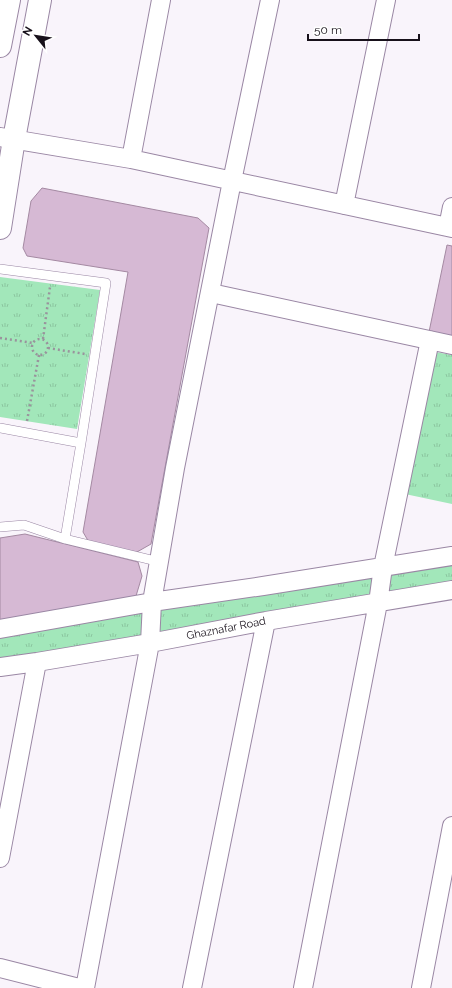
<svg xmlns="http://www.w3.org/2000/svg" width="452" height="988" font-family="Raleway,sans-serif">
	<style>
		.park { fill: url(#park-tufts) }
		.building { fill: #d6b9d4; stroke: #a489a2 }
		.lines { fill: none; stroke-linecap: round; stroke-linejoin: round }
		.lane-casing { stroke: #9a87a4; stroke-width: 10 }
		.street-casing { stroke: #9a87a4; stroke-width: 20 }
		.secondary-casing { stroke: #9a87a4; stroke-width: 24 }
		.path { stroke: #99939c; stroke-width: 2.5; stroke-dasharray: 2 3; stroke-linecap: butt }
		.lane { stroke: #fff; stroke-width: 9 }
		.street { stroke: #fff; stroke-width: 18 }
		.secondary { stroke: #fff; stroke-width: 22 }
		.labels { text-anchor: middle; stroke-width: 4; stroke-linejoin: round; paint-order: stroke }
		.street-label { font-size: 11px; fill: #17101a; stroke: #fff }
	</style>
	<defs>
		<pattern id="park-tufts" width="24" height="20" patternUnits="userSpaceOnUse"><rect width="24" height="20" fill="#a2e7ba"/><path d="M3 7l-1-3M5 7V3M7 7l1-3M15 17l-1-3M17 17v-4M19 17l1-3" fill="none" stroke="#8bc59f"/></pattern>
	</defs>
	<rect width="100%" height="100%" fill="#f9f4fb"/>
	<path class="park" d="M 0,277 L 100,290 L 77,429 L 0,417 Z
		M 435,352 L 452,355 L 452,504 L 405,494 Z
		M 452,558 L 452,589 L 0,663 L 0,635 Z"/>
	<path class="building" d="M 42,188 L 198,218 L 209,228 L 151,544 L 137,552 L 90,544 L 83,532 L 128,272 L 27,256 L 23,248 L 31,201 Z
		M 447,245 L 452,246 L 452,336 L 429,332 Z
		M 25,534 L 138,562 L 142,576 L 136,596 L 31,616 L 0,620 L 0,538 Z"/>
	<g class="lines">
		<defs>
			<path id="lane" d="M 0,269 L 106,283 L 81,443 L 0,428
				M 81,443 L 65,539 L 160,562
				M 0,527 L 24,525 L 65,539"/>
			<path id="street" d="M 0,137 L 131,159 L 452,228
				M 131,159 L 161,0
				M 344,205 L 386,0
				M 448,227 L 452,207
				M 211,293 L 452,345
				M 0,629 L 152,602 L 263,586 L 452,556
				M 0,667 L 37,662 L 150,643 L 266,621 L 452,590
				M 0,858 L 37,662
				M 0,968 L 79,988
				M 85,988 L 150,643 L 152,602 L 175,468 L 232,181 L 270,0
				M 192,988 L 266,621
				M 303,988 L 378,603 L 383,567 L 430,340
				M 421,988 L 452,826"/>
			<path id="secondary" d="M 0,46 L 9,0
				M 0,228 L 14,139 L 40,0"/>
		</defs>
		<use href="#lane" class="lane-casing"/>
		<use href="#street" class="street-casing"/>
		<use href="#secondary" class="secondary-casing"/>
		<path class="path" d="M 0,338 L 33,343
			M 43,339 L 50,287
			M32 347a8 8 0 1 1 16 0a8 8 0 1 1-16 0Z
			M 48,348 L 85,354
			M 27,421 L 39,355"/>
		<use href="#lane" class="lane"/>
		<use href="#street" class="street"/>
		<use href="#secondary" class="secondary"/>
	</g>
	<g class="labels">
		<g class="street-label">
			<text transform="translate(226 628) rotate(-11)" y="4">Ghaznafar Road</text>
		</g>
	</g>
	<g transform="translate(36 36) rotate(300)" stroke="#ffffff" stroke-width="3" paint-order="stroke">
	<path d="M0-3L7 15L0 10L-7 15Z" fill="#17101a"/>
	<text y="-6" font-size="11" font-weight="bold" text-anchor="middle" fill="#17101a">N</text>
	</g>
	<path d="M308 34v6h111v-6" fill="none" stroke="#17101a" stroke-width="2"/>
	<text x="314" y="34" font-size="12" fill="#17101a" stroke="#ffffff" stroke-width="3" paint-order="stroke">50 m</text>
</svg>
